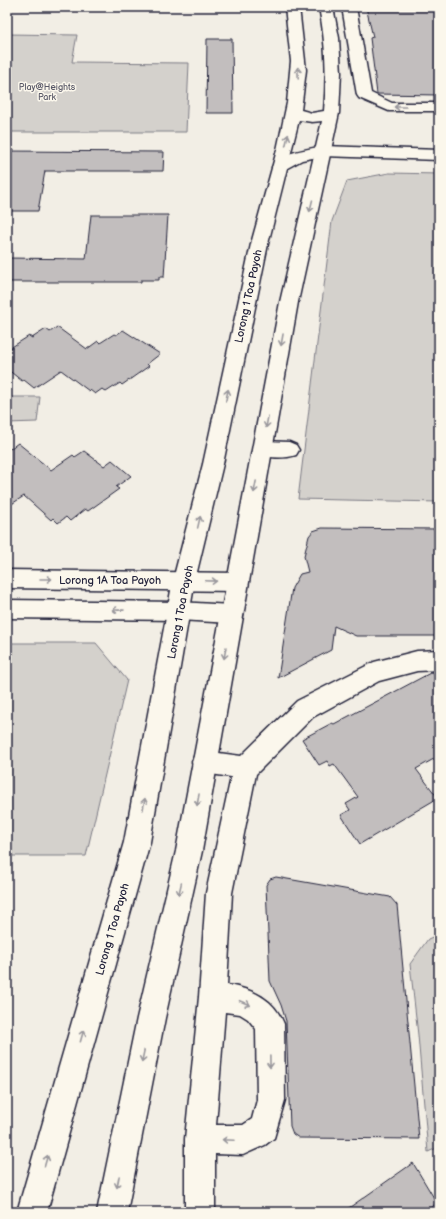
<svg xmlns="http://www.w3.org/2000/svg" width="446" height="1219" font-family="'Balsamiq Sans',sans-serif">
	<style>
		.green { fill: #d4d1cc; stroke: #7b7a84 }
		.building { fill: #c2bebe; stroke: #22223b }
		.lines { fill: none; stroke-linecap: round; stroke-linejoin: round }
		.minor-casing { stroke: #22223b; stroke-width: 3 }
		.major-casing { stroke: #22223b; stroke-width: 3 }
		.minor { fill: #fbf7ec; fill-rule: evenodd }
		.major { fill: #fbf7ec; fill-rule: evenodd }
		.oneway { stroke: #99979c }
		.labels { text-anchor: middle; stroke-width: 3; stroke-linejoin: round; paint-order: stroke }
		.far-park-label { font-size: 9px; fill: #575766; stroke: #fbf7ec }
		.street-label { font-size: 11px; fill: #22223b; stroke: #fbf7ec }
	</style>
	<rect width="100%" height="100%" fill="#f2eee5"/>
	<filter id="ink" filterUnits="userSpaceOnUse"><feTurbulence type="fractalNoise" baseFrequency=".025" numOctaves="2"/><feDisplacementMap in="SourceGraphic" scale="8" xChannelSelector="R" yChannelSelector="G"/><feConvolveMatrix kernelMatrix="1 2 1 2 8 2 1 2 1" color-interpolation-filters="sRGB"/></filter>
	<g filter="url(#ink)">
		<path class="green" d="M 7,34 L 77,35 L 72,62 L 189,63 L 186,132 L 7,132 Z
			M 389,173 L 439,174 L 439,502 L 298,499 L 332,221 L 347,181 Z
			M 7,397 L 40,397 L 37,422 L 7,423 Z
			M 7,643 L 96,643 L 127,680 L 86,856 L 7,856 Z
			M 439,934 L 439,1147 L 428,1152 L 418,1035 L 410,964 L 428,939 Z"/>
		<path class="building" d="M 366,7 L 439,7 L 439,95 L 377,94 L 370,38 L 373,37 Z
			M 207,39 L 232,39 L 233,113 L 206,113 Z
			M 7,151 L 164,152 L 163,171 L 45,171 L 38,211 L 7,211 Z
			M 91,215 L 168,215 L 164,277 L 159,277 L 159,280 L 141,280 L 141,282 L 7,282 L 7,258 L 86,259 Z
			M 57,327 L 87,349 L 98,341 L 100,343 L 114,334 L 116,335 L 123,330 L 160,354 L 147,364 L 149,366 L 122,385 L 120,383 L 106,392 L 102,389 L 95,394 L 90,390 L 89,391 L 61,370 L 34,388 L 24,380 L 22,381 L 7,369 L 7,350 L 29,336 L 32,338 L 46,329 L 50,332 Z
			M 18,443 L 51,470 L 73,455 L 75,457 L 84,451 L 104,466 L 112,460 L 131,476 L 116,487 L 119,489 L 88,511 L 85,509 L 70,521 L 66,517 L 58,523 L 53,518 L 51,520 L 24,496 L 7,507 L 7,451 Z
			M 322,528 L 439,529 L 439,636 L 356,636 L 334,626 L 331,650 L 278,678 L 292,588 L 300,574 L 308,572 L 304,556 L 309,536 L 313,531 Z
			M 432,672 L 439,682 L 439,756 L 416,769 L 438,798 L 360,844 L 341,815 L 350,810 L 346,804 L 358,797 L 334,764 L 330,766 L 327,761 L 319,765 L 302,739 L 332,723 L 334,724 Z
			M 276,877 L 390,897 L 397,905 L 419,1139 L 299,1138 L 293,1134 L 290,1126 L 286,1021 L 281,1005 L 270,981 L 266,885 L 270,879 Z
			M 413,1163 L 437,1203 L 424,1212 L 343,1212 Z"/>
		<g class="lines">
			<defs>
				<path id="minor" d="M 342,7 L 356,7 L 371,93 L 392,103 L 439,103 L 439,111 L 389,111 L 359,98 L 357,95 Z
					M 323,146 L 439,150 L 439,160 L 323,156 L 302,160 L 280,172 L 274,170 L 272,167 C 283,151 306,150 323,146 Z
					M 263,441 L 289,442 L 296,445 L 299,450 L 296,455 C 284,459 268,458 256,454 L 253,449 L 256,444 Z
					M 7,570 L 237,573 L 245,576 L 248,582 L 245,588 L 237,591 L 7,588 Z
					M 7,600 L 179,602 L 231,605 L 239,607 L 242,614 L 239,621 L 231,623 L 179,620 L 7,618 Z
					M 439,650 L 439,670 L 417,671 L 379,681 L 313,717 L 256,774 L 232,893 L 227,985 C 253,989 274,999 284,1024 L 285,1100 L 274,1138 L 265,1145 L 243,1155 L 215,1154 L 215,1212 L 185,1212 L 185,1139 L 199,997 L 206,893 L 231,777 L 204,773 L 195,770 L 192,762 L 195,754 L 204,751 L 241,756 L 297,701 L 374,662 L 417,651 ZM 225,1012 L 240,1014 L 248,1019 L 256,1029 L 257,1100 L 252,1119 L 243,1125 L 216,1125 Z"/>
				<path id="major" d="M 285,7 L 299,7 L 306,70 L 301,110 L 312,113 L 324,111 C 327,74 326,44 319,7 L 333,7 L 339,38 L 341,73 L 339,113 L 298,302 L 202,851 L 165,1018 L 127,1212 L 97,1212 L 137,1018 L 176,851 L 280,302 L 322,121 L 312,122 L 299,120 L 268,244 L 223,464 L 195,580 L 150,842 L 47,1212 L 17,1212 L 124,842 L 173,580 L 203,464 L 251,244 L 277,150 L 287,103 L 291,61 Z"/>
			</defs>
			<use href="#minor" class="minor-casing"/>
			<use href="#major" class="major-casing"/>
			<use href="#minor" class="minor"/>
			<use href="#major" class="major"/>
		</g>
		<defs><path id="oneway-shaft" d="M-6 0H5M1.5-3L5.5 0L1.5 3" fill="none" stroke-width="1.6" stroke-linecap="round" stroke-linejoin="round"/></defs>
		<g class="oneway">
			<use href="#oneway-shaft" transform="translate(298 73) rotate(-92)"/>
			<use href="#oneway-shaft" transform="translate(400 107) rotate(180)"/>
			<use href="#oneway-shaft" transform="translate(287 140) rotate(-76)"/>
			<use href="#oneway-shaft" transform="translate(311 206) rotate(104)"/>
			<use href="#oneway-shaft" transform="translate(282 340) rotate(100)"/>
			<use href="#oneway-shaft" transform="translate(227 395) rotate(-78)"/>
			<use href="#oneway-shaft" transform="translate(267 422) rotate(100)"/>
			<use href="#oneway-shaft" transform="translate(255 487) rotate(101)"/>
			<use href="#oneway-shaft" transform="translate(199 522) rotate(-77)"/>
			<use href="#oneway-shaft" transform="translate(46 579)"/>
			<use href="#oneway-shaft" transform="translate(211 581) rotate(2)"/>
			<use href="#oneway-shaft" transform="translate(118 610) rotate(-179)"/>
			<use href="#oneway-shaft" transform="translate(225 653) rotate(100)"/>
			<use href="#oneway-shaft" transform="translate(198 800) rotate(100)"/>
			<use href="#oneway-shaft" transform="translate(144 804) rotate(-80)"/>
			<use href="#oneway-shaft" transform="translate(180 889) rotate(103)"/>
			<use href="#oneway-shaft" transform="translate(245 1003) rotate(23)"/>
			<use href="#oneway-shaft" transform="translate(82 1036) rotate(-74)"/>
			<use href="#oneway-shaft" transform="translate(143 1056) rotate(102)"/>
			<use href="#oneway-shaft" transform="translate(270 1062) rotate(89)"/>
			<use href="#oneway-shaft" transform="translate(228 1140) rotate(-177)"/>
			<use href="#oneway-shaft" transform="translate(46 1161) rotate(-74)"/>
			<use href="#oneway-shaft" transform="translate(118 1182) rotate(101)"/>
		</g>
	</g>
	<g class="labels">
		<g class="far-park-label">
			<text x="47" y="90">Play@Heights<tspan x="47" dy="10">Park</tspan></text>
		</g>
		<g class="street-label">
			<text transform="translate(248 296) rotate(-78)" y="4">Lorong 1 Toa Payoh</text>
			<text x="110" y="584">Lorong 1A Toa Payoh</text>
			<text transform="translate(180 612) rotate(-79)" y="4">Lorong 1 Toa Payoh</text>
			<text transform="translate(112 929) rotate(-74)" y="4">Lorong 1 Toa Payoh</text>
		</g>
	</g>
	<rect width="446" height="1219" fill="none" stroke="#fbf7ec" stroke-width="24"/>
	<rect x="12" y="12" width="422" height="1195" fill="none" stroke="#22223b" stroke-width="1.5" filter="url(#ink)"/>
</svg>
